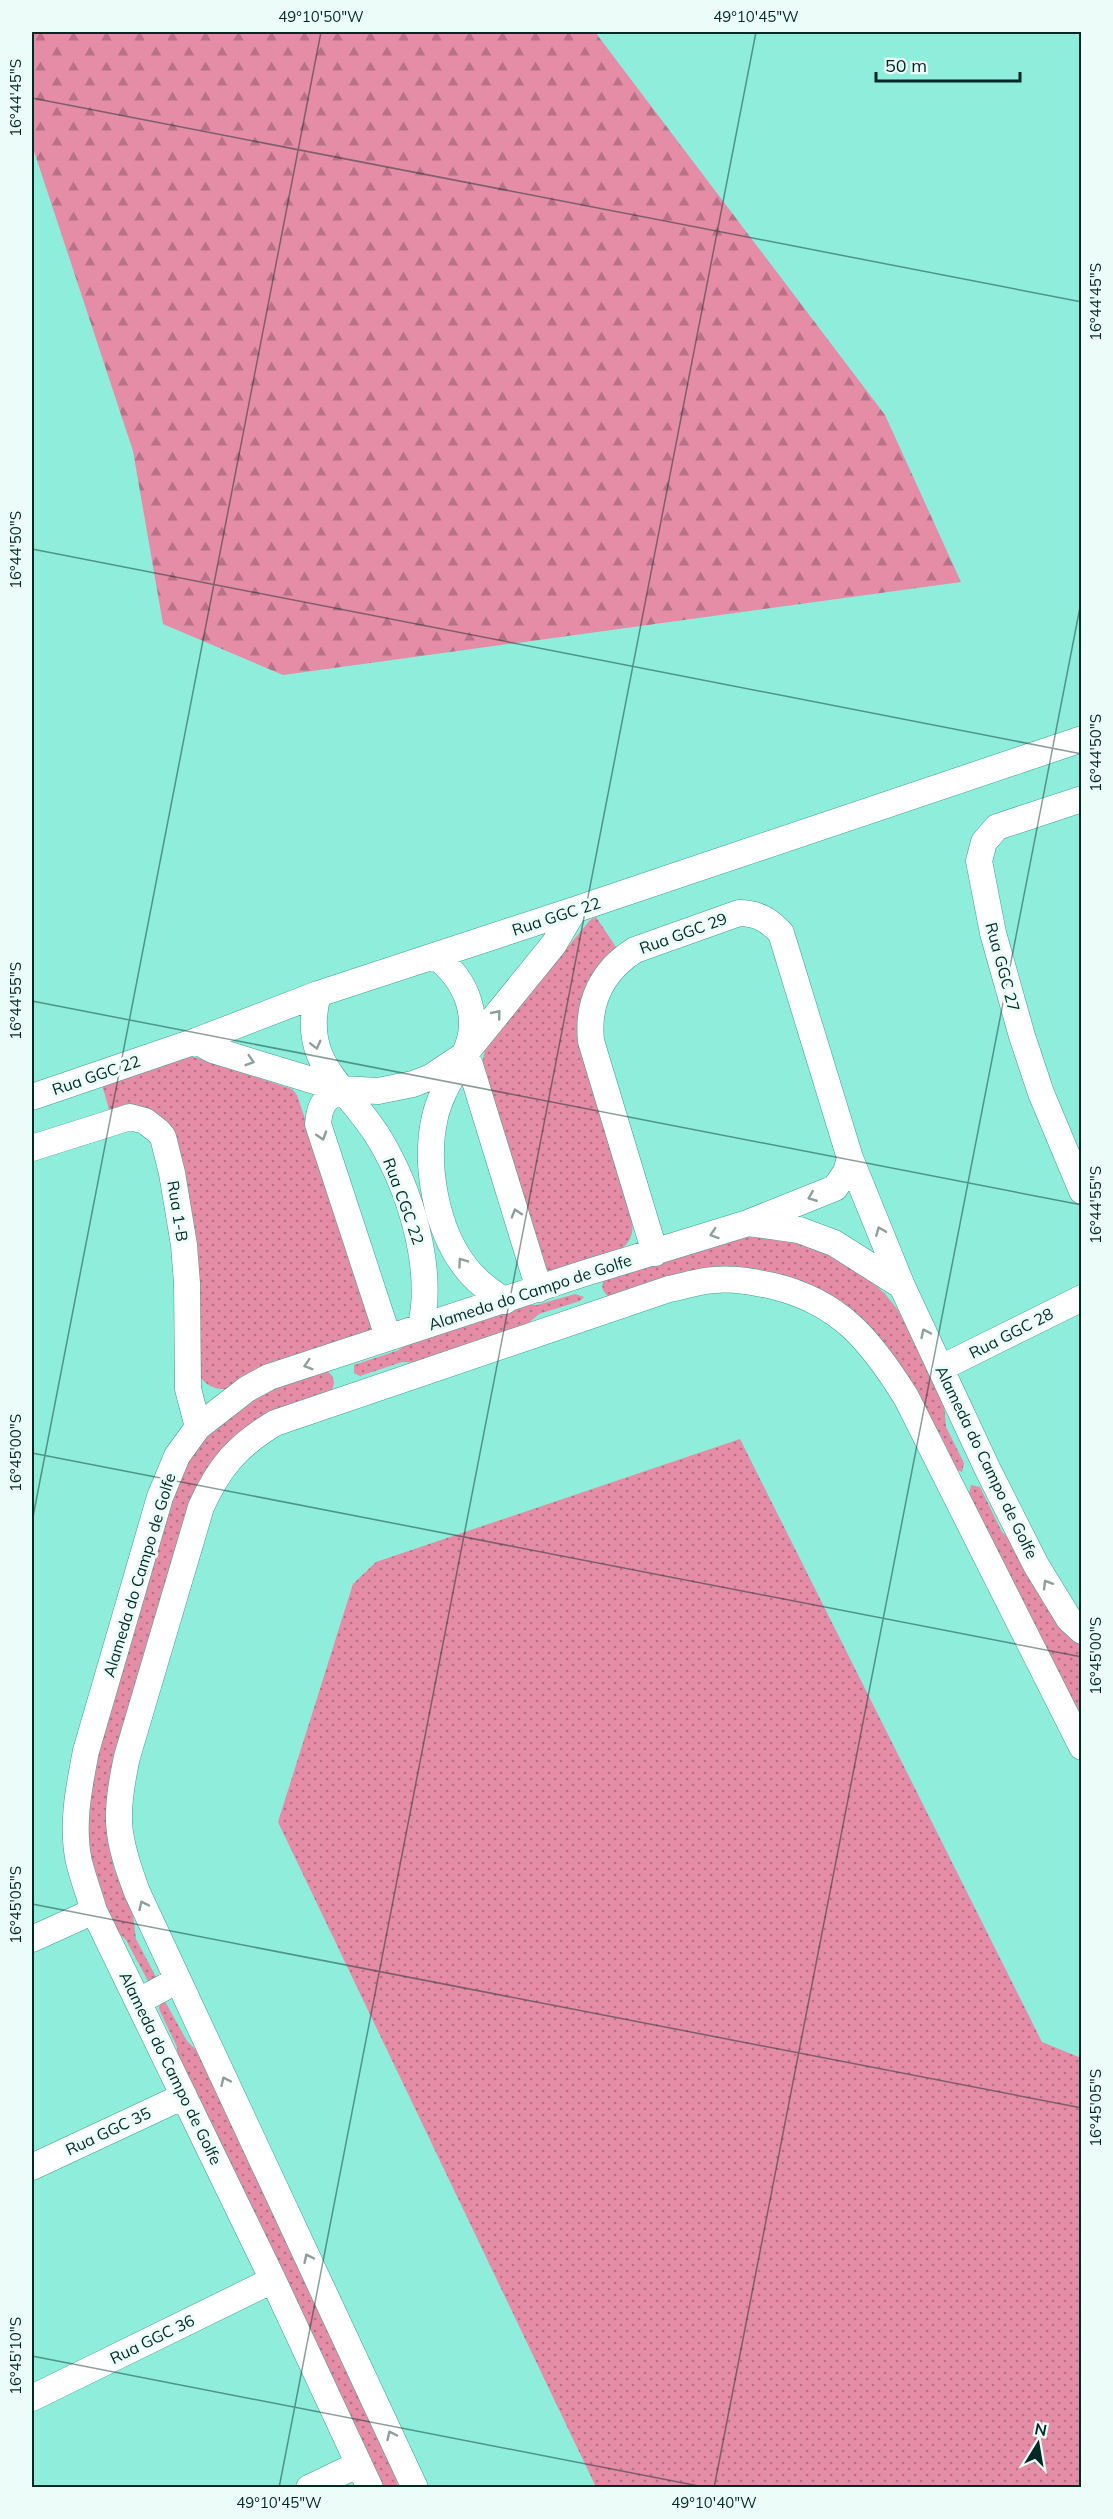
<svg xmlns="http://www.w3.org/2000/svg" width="1113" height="2519" font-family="Mulish,sans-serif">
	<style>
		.green { fill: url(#green-dots) }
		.forest { fill: url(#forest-firs) }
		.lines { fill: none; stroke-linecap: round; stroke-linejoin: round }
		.minor-casing { stroke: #3d9f90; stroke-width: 27 }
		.minor { stroke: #fff; stroke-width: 26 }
		.oneway { stroke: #8c9f9c }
		.ticks { fill: none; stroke: #002923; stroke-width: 1.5; stroke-opacity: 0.45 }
		.labels { text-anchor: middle; stroke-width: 6; stroke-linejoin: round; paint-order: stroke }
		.street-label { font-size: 16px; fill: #002923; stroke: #ecfdf9 }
		.neatline { fill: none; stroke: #002923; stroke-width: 2 }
		.ticks-label { font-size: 15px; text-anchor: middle; fill: #002923 }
	</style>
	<defs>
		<pattern id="green-dots" width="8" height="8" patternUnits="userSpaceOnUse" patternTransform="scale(1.5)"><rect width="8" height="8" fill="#e58ca7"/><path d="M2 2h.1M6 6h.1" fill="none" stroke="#b77288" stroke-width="1.8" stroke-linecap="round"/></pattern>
		<pattern id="forest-firs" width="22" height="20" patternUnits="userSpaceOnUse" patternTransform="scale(1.5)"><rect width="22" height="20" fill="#e58ca7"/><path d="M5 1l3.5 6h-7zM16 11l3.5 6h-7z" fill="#b77288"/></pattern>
	</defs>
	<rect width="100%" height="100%" fill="#8eeddb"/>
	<path class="green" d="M 596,917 L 616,947 L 605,957 L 590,980 L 632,1221 C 634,1234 630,1243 619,1251 L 551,1273 L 546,1269 L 482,1066 L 485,1048 L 590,920 Z
		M 185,1054 L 292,1089 L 297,1095 L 375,1326 L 372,1333 L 229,1389 C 215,1390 206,1386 198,1374 L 175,1138 L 110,1112 L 101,1082 Z
		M 733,1235 L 777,1237 L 818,1248 L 870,1280 L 885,1294 L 898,1310 L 944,1404 L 946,1427 L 964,1463 L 962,1472 L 957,1470 L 939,1432 L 804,1286 L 608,1296 C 602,1291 601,1287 604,1280 Z
		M 575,1294 L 584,1297 L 580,1301 L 539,1314 L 526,1325 L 421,1363 L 402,1362 L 360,1376 L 354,1373 L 354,1365 L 399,1350 L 411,1340 L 518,1305 L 537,1305 Z
		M 325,1370 C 334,1375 337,1383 330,1392 L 229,1446 L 108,1835 L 114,1869 L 133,1915 L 136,1939 L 156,1977 L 154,1984 L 148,1981 L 126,1940 L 111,1926 L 93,1883 L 83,1800 L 175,1484 L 197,1449 L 210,1433 L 262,1393 Z
		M 740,1439 L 1042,2042 L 1081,2058 L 1081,2487 L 596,2487 L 278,1822 L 353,1584 L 376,1562 Z
		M 971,1485 L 980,1487 L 1002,1532 L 1012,1541 L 1064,1626 L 1081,1644 L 1081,1726 L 969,1494 Z
		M 161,2001 L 166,2003 L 187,2041 L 203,2057 L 393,2465 L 398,2487 L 380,2487 L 179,2065 L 177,2047 L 159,2009 Z"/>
	<path class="forest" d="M 32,32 L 595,32 L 885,415 L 961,582 L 283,675 L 163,624 L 133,451 L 32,145 Z"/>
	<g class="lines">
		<defs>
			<path id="minor" d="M 1082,799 L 997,827 L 984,842 L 979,861 L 993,933 L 1022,1036 L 1041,1093 L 1082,1191
				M 435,956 C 466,979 483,1018 464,1055 C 453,1076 440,1094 435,1117 C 424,1164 436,1231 467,1269 C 477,1282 491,1292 505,1301
				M 318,994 C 299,1065 347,1085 379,1138 C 410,1189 434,1267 421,1326
				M 196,1041 L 213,1050 L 341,1089 L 378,1091 L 413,1084 L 431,1077 L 464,1055 L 554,944 L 574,910
				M 464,1055 L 470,1065 L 539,1289
				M 341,1089 C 324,1100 320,1103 318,1124 L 388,1337
				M 32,1097 L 196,1041 L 318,994 L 574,910 L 1082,739
				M 32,1148 L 130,1117 L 145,1121 L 158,1131 L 163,1137 L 172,1173 L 184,1245 L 187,1283 L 188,1389 L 198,1427
				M 750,1222 L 835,1188 L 846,1172 L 850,1158
				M 655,1253 L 591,1041 C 587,1002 602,971 635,950 L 739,913 C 757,913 769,920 781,933 L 850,1158 L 902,1286
				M 941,1368 L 1082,1298
				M 32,1939 L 94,1911
				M 139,2001 L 178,1980
				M 32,2167 L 184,2096
				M 32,2398 L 273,2280
				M 309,2488 L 359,2464
				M 370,2488 L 273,2280 L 94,1911 C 89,1894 83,1878 79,1862 C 71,1825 79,1787 86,1751 L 160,1497 L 177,1456 L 198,1427 L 247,1389 L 269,1377 L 582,1274 L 748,1223 L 799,1230 L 834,1243 L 902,1286 L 988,1470 L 1036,1565 L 1069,1619 L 1082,1631
				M 415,2488 L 137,1892 C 116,1836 114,1816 127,1757 L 201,1507 C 219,1467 237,1446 275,1423 L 669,1289 C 684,1286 699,1281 714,1280 C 734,1278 754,1282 773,1286 C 840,1302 871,1341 906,1397 L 1082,1747"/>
		</defs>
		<use href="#minor" class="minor-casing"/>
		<use href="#minor" class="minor"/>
	</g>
	<defs><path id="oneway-chevron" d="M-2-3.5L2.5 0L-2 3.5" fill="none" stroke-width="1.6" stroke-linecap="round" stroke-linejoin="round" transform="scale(1.5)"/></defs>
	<g class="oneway">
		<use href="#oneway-chevron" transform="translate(497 1014) rotate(-51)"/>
		<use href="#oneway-chevron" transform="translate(316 1045) rotate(76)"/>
		<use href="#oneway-chevron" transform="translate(250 1061) rotate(17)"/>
		<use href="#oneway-chevron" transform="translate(322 1136) rotate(72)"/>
		<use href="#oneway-chevron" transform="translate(812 1197) rotate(158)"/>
		<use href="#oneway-chevron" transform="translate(516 1213) rotate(-107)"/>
		<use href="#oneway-chevron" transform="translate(880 1231) rotate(-112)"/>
		<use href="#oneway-chevron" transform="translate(714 1234) rotate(162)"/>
		<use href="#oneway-chevron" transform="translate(462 1262) rotate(-125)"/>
		<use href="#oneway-chevron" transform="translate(925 1333) rotate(-115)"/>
		<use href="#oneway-chevron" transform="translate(308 1365) rotate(163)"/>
		<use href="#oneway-chevron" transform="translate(1047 1584) rotate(-121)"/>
		<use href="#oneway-chevron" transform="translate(143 1905) rotate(-115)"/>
		<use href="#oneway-chevron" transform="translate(225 2081) rotate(-115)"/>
		<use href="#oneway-chevron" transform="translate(308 2258) rotate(-115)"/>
		<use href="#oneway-chevron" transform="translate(391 2435) rotate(-115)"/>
	</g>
	<path class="ticks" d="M 32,98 L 1082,302M 32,549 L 1082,754M 32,1001 L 1082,1205M 32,1453 L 1082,1657M 32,1522 L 321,32M 32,1904 L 1082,2108M 32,2356 L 709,2488M 279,2488 L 756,32M 714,2488 L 1082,597"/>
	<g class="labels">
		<g class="street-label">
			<text transform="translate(556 916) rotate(-18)" y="6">Rua GGC 22</text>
			<text transform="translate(683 933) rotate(-20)" y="6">Rua GGC 29</text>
			<text transform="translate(1003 967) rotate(75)" y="6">Rua GGC 27</text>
			<text transform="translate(96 1075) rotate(-19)" y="6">Rua GGC 22</text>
			<text transform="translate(404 1201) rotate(70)" y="6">Rua CGC 22</text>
			<text transform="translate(178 1211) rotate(81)" y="6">Rua 1-B</text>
			<text transform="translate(530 1292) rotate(-18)" y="6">Alameda do Campo de Golfe</text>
			<text transform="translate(1011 1333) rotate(-27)" y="6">Rua GGC 28</text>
			<text transform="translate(987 1462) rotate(64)" y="6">Alameda do Campo de Golfe</text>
			<text transform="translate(139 1575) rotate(-73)" y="6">Alameda do Campo de Golfe</text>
			<text transform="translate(171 2068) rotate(64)" y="6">Alameda do Campo de Golfe</text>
			<text transform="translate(108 2131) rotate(-25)" y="6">Rua GGC 35</text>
			<text transform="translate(152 2339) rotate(-26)" y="6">Rua GGC 36</text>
		</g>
	</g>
	<rect width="1113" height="2519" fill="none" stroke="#ecfdf9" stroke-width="66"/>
	<g transform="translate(1038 2444) rotate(11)" stroke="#ecfdf9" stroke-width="4.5" paint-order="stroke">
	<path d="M0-4.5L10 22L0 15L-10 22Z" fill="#002923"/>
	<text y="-9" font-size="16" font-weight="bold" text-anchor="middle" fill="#002923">N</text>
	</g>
	<path d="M876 72v9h144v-9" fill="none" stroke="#002923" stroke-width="3"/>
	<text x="885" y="72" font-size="18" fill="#002923" stroke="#ecfdf9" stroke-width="4.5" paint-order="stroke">50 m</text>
	<rect x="33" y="33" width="1047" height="2453" class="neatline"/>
	<g class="ticks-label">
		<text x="321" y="22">49°10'50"W</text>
		<text x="756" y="22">49°10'45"W</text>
		<text transform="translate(16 98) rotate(-90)" y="5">16°44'45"S</text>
		<text transform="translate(1096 302) rotate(-90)" y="5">16°44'45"S</text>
		<text transform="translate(16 550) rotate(-90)" y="5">16°44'50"S</text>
		<text transform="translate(1096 753) rotate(-90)" y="5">16°44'50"S</text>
		<text transform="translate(16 1001) rotate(-90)" y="5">16°44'55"S</text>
		<text transform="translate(1096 1205) rotate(-90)" y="5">16°44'55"S</text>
		<text transform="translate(16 1453) rotate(-90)" y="5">16°45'00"S</text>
		<text transform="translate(1096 1656) rotate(-90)" y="5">16°45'00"S</text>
		<text transform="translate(16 1905) rotate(-90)" y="5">16°45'05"S</text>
		<text transform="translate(1096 2108) rotate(-90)" y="5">16°45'05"S</text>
		<text transform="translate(16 2356) rotate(-90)" y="5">16°45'10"S</text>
		<text x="279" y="2508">49°10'45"W</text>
		<text x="714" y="2508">49°10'40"W</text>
	</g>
</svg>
